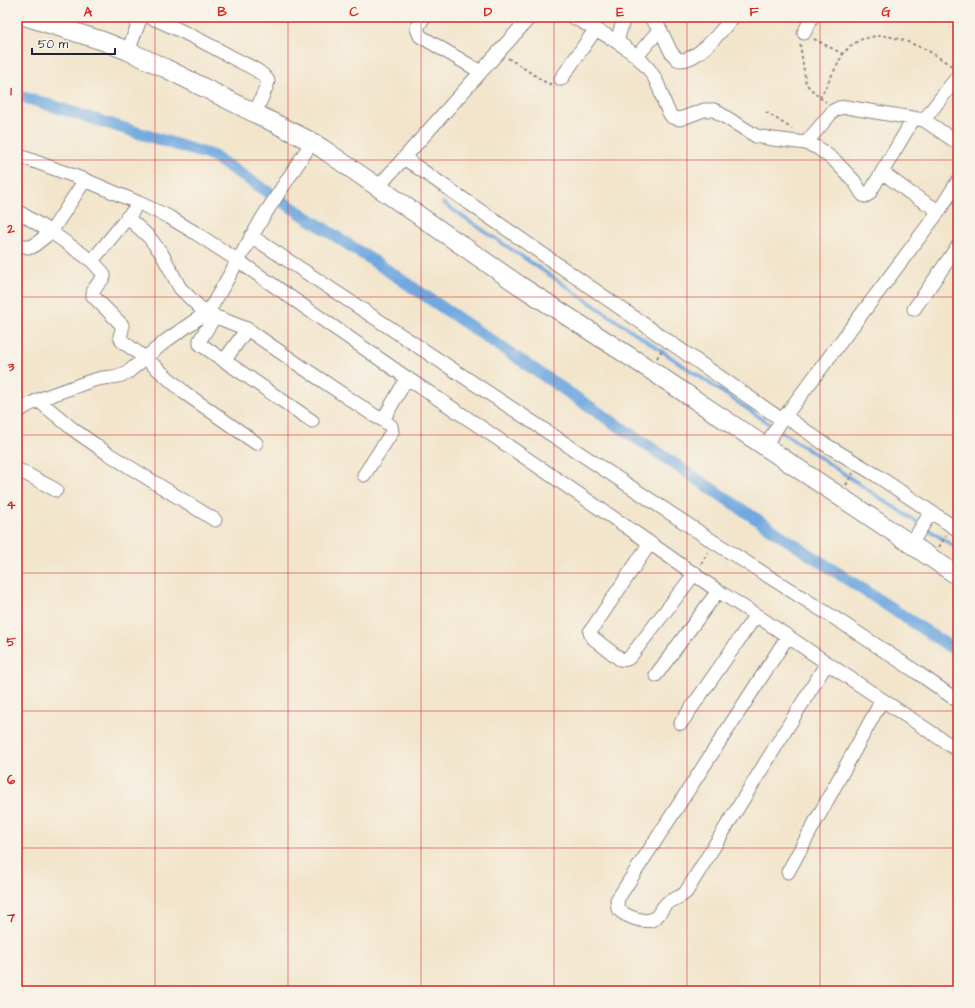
<svg xmlns="http://www.w3.org/2000/svg" width="975" height="1008" font-family="'Architects Daughter',sans-serif">
	<style>
		.lines { fill: none; stroke-linecap: round; stroke-linejoin: round }
		.stream { stroke: #70a8df; stroke-width: 3.5 }
		.canal { stroke: #70a8df; stroke-width: 12 }
		.street-casing { stroke: #8a8484; stroke-width: 15 }
		.secondary-casing { stroke: #8a8484; stroke-width: 20 }
		.path { stroke: #8a8484; stroke-width: 2; stroke-dasharray: 3 3; stroke-linecap: butt }
		.street { stroke: #fff; stroke-width: 13 }
		.secondary { stroke: #fff; stroke-width: 18 }
		.grid { fill: none; stroke: #d62828; stroke-width: 1; stroke-opacity: 0.55 }
		.neatline { fill: none; stroke: #d62828; stroke-width: 1.5 }
		.grid-label { font-size: 13px; text-anchor: middle; font-weight: bold; fill: #d62828 }
	</style>
	<rect width="100%" height="100%" fill="#f7f3e8"/>
	<filter id="ink" filterUnits="userSpaceOnUse"><feTurbulence type="fractalNoise" baseFrequency=".025" numOctaves="2"/><feDisplacementMap in="SourceGraphic" scale="8" xChannelSelector="R" yChannelSelector="G"/><feConvolveMatrix kernelMatrix="1 2 1 2 8 2 1 2 1" color-interpolation-filters="sRGB"/></filter>
	<filter id="wash" filterUnits="userSpaceOnUse"><feTurbulence type="fractalNoise" baseFrequency=".012" numOctaves="4" result="noise"/><feDisplacementMap in="SourceGraphic" scale="16" xChannelSelector="R" yChannelSelector="G"/><feGaussianBlur stdDeviation="0.9" result="paint"/><feColorMatrix in="noise" values="0 0 0 0 0 0 0 0 0 0 0 0 0 0 0 0 0 1.4 0 .05"/><feComposite in="paint" operator="in"/></filter>
	<g filter="url(#wash)">
		<rect width="100%" height="100%" fill="#f2e5cc"/>
		<g class="lines">
			<path class="stream" d="M 443,203 L 774,427
				M 779,430 L 868,490 L 958,549"/>
			<path class="canal" d="M 17,95 L 213,156 L 378,264 L 786,539 L 958,652"/>
		</g>
	</g>
	<g filter="url(#ink)">
		<g class="lines">
			<defs>
				<path id="street" d="M 150,17 C 179,29 208,44 235,59 C 246,65 261,70 268,81 L 267,85 L 255,114
					M 424,17 L 417,28 L 420,36 L 481,72
					M 573,17 C 600,32 639,50 654,77 C 662,90 663,106 672,117 L 680,119 L 704,110 L 714,110 L 756,136 L 773,139 L 806,143 L 818,148 L 835,161 L 854,181 L 863,195 L 865,196 L 869,194 L 914,118
					M 650,17 L 660,29
					M 804,33 L 812,17
					M 617,42 L 624,17
					M 128,51 L 141,17
					M 637,56 L 660,29 L 671,52 L 677,59 L 680,60 C 699,60 721,31 733,17
					M 561,79 L 595,30
					M 924,120 L 958,76
					M 806,143 L 833,111 L 839,108 L 846,107 L 924,120 L 958,143
					M 17,155 L 85,180 L 139,203 L 169,217 L 194,232 L 237,260 L 407,378 L 482,428 L 650,543 L 718,591 L 756,615 L 827,663 L 956,749
					M 404,158 L 782,420 L 939,211 L 958,181
					M 882,172 L 910,193 L 939,211
					M 378,187 L 530,17
					M 17,211 L 51,232 L 92,261 L 103,273 L 104,275 L 104,277 C 99,283 92,289 93,296 L 122,325 L 122,330 L 120,336 L 122,341 L 145,358 L 185,393 L 256,443
					M 127,217 L 149,237 L 162,254 L 180,288 L 195,303 L 206,313 L 247,329 L 299,365 L 375,416 L 383,420 L 407,378
					M 251,236 L 714,542 L 844,624 L 918,673 L 958,701
					M 17,244 L 28,247 L 32,247 L 51,232 L 85,180
					M 92,261 L 133,211
					M 914,309 L 958,246
					M 215,316 L 200,340 L 200,344 L 312,421
					M 224,361 L 247,329
					M 38,400 L 74,430 L 107,453 L 215,520
					M 17,412 C 34,400 52,395 71,388 C 80,385 89,381 98,379 C 110,376 117,379 128,372 L 167,340 L 206,313 L 213,304 L 263,217 L 312,142
					M 785,416 L 823,443 L 876,475 L 958,530
					M 765,446 L 782,420
					M 17,469 L 56,490
					M 364,475 L 392,432 L 391,426 L 383,420
					M 650,543 L 590,632 L 591,635 L 593,638 L 620,659 C 624,660 627,660 630,657 L 695,573
					M 911,544 L 931,512
					M 788,636 L 617,900 L 618,909 C 625,916 646,925 655,918 C 660,914 662,907 667,903 C 673,899 680,898 686,892 L 827,663
					M 656,675 L 718,591
					M 681,723 L 756,615
					M 788,872 L 882,700"/>
				<path id="secondary" d="M 27,17 L 103,41 L 128,51 L 165,68 L 312,142 L 323,149 L 519,285 L 649,369 L 896,534 L 958,576"/>
			</defs>
			<use href="#street" class="street-casing"/>
			<use href="#secondary" class="secondary-casing"/>
			<path class="path" d="M 814,39 L 843,54
				M 800,44 L 806,84 L 820,98 L 826,102
				M 508,58 L 545,82 L 552,85
				M 820,98 L 843,54 L 850,46 L 862,39 L 876,36 L 887,36 L 903,40 L 927,50 L 952,66
				M 766,112 L 792,129
				M 657,358 L 662,350
				M 846,485 L 853,473
				M 939,547 L 946,536
				M 701,564 L 708,552"/>
			<use href="#street" class="street"/>
			<use href="#secondary" class="secondary"/>
		</g>
	</g>
	<path class="grid" d="M 155,17 L 155,991M 288,17 L 288,991M 421,17 L 421,991M 554,17 L 554,991M 687,17 L 687,991M 820,17 L 820,991M 17,160 L 958,160M 17,297 L 958,297M 17,435 L 958,435M 17,573 L 958,573M 17,711 L 958,711M 17,848 L 958,848"/>
	<rect width="975" height="1008" fill="none" stroke="#f7f3e8" stroke-width="44"/>
	<path d="M32 48v6h83v-6" fill="none" stroke="#22223b" stroke-width="2"/>
	<text x="38" y="48" font-size="12" fill="#22223b" stroke="#f7f3e8" stroke-width="3" paint-order="stroke">50 m</text>
	<rect x="22" y="22" width="931" height="964" class="neatline"/>
	<g class="grid-label">
		<text x="88" y="16">A</text>
		<text x="222" y="16">B</text>
		<text x="354" y="16">C</text>
		<text x="488" y="16">D</text>
		<text x="620" y="16">E</text>
		<text x="754" y="16">F</text>
		<text x="886" y="16">G</text>
		<text x="11" y="95">1</text>
		<text x="11" y="233">2</text>
		<text x="11" y="371">3</text>
		<text x="11" y="509">4</text>
		<text x="11" y="646">5</text>
		<text x="11" y="784">6</text>
		<text x="11" y="922">7</text>
	</g>
</svg>
